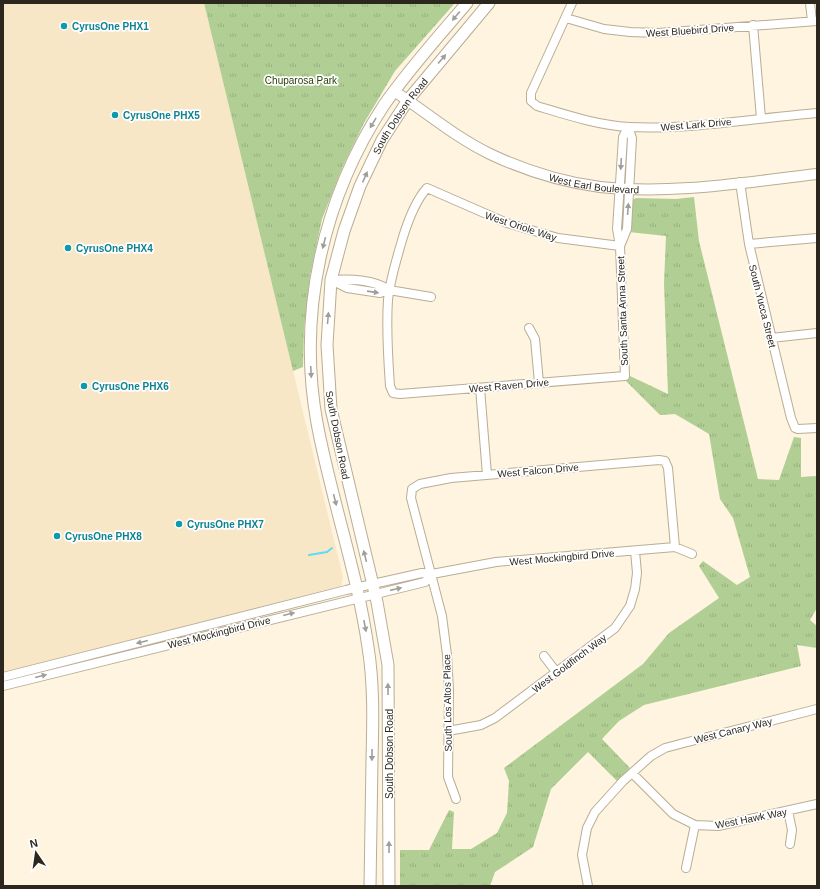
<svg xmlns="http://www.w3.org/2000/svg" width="820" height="889" font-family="Helvetica,sans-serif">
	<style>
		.built { fill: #f7e7c6 }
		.park { fill: url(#park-tufts) }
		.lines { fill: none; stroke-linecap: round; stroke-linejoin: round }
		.stream { stroke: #60daf6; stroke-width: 2 }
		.minor-casing { stroke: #b9ad95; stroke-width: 10 }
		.tertiary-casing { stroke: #b9ad95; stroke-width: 12 }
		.secondary-casing { stroke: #b9ad95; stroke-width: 13 }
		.minor { stroke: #fff; stroke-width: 8 }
		.tertiary { stroke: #fff; stroke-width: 10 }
		.secondary { stroke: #fff; stroke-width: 11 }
		.oneway { fill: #a09e99 }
		.culture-dot { fill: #0f9aa8; stroke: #fff; stroke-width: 1.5 }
		.labels { text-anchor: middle; stroke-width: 3.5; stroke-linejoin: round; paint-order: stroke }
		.culture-label { font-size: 10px; font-weight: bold; fill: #0d838f; stroke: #fff; text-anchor: start }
		.street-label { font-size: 10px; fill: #2c271d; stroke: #fff }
		.park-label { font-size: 10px; fill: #273f04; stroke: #fff }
	</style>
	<defs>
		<pattern id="park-tufts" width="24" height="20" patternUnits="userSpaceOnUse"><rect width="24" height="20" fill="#b1cf94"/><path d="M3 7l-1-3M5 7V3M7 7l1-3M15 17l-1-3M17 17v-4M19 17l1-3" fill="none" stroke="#98b27f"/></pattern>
	</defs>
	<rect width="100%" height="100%" fill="#fef4df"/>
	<path class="built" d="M 3,3 L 204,3 L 343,577 L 341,586 L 3,672 Z"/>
	<path class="park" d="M 204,3 L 455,3 L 395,71 L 364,123 L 343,166 L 322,219 L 310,276 L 304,329 L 303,367 L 293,371 Z
		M 694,197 L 699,241 L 758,479 L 779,480 L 794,437 L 801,438 L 801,477 L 817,476 L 817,608 L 810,620 L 817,626 L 817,648 L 797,645 L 801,666 L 644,705 L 619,721 L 602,739 L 630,768 L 617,781 L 588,752 L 551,789 L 533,847 L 495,872 L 490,886 L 400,886 L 400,850 L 429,850 L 449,810 L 454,812 L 452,849 L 471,849 L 497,833 L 507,813 L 509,781 L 504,768 L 643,664 L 669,633 L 719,598 L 699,566 L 703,561 L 737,585 L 750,577 L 733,518 L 720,499 L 709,434 L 675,414 L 660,415 L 626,381 L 630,376 L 668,394 L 664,283 L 666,236 L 629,232 L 631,201 L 636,198 L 676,199 Z"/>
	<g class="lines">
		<path class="stream" d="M 309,555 L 327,552 L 332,548"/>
		<defs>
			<path id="minor" d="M 572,3 L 531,93 L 531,101 L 537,106 C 567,115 597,125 629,127 C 691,130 755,118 817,113
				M 810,3 L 812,21
				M 566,18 L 604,29 L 630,32 L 658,33 L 817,21
				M 753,25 L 761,118
				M 740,182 L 749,244 L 791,418 L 795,428 L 798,429 L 817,428
				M 749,244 L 817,238
				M 620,246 L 558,238 L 507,223 L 427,188 C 415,201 408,221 403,237 C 397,258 390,279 388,300 C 386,329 388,358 390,386 L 393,393 L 400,394 L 625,376 L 620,246 L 617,229 L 623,137 L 628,127
				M 620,246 L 627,229 L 632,138 L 628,127
				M 331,280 L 347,288 L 380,293 L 389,290 L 431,297
				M 331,280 C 350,279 374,279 389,290
				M 529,328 L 535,339 L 539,383
				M 771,338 L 817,333
				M 480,388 L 487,475
				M 544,656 L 557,673
				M 3,677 L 346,590 L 422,573 L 432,574 L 496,562 L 675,547 L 692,554
				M 3,686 L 425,582 L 432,574
				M 448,731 L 481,725 L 495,718 L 615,628 L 630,606 L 635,589 L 637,573 L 635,551
				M 632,773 L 673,814 L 695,825 L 718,826 L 817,804
				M 456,799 L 448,777 L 449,690 L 447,655 L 442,616 L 411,498 L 412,489 L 420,484 L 451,478 L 659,460 L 665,461 L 668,468 L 675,547
				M 788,811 L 792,830 L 790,844
				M 686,868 L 695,825
				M 588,886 L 582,855 L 587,828 L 595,812 L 623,781 L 651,756 L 665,748 L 680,744 L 817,709"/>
			<g id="tertiary">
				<path id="s1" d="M 394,91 C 426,112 455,137 490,154 C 524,170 562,182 600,187 C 672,195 746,182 817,174"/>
			</g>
			<g id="secondary">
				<path d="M 370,886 C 371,844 371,802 372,759 C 373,722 374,684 368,647 C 357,571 331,498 317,423 C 297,313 323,198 384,105 C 409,69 439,36 467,3"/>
				<path id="s2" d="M 389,886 L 388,665 L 377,602 L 331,409 L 327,345 L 331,280 L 344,231 L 360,186 L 382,140 L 408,100 L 489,3"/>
			</g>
		</defs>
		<use href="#minor" class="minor-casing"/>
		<use href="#tertiary" class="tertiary-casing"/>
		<use href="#secondary" class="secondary-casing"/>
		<use href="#minor" class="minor"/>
		<use href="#tertiary" class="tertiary"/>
		<use href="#secondary" class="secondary"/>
	</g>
	<defs><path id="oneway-solid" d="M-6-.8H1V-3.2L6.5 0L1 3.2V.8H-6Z"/></defs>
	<g class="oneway">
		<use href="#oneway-solid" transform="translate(456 16) rotate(130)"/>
		<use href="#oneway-solid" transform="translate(442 59) rotate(-49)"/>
		<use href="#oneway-solid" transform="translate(373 123) rotate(121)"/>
		<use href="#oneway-solid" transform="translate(621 164) rotate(93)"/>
		<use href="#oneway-solid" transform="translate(365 177) rotate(-66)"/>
		<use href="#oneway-solid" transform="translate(628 209) rotate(-86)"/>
		<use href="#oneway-solid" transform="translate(324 243) rotate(104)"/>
		<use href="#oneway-solid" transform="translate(373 292) rotate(8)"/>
		<use href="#oneway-solid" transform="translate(328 318) rotate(-85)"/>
		<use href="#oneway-solid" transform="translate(311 372) rotate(87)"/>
		<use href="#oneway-solid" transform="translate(335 500) rotate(76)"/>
		<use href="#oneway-solid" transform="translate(365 556) rotate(-104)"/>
		<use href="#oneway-solid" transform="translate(396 589) rotate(-13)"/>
		<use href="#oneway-solid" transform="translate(289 614) rotate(-14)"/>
		<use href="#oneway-solid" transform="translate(365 626) rotate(79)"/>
		<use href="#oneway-solid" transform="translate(142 642) rotate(166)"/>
		<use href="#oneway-solid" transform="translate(41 676) rotate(-14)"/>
		<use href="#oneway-solid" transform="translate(388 689) rotate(-91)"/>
		<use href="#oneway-solid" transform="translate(372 755) rotate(91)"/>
		<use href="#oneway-solid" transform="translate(389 847) rotate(-90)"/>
	</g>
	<g class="culture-dot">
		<circle cx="64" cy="26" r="4"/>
		<circle cx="115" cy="115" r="4"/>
		<circle cx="68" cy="248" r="4"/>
		<circle cx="84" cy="386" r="4"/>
		<circle cx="179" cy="524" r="4"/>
		<circle cx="57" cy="536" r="4"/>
	</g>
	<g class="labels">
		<g class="culture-label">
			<text x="72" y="30">CyrusOne PHX1</text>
			<text x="123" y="119">CyrusOne PHX5</text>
			<text x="76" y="252">CyrusOne PHX4</text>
			<text x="92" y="390">CyrusOne PHX6</text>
			<text x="187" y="528">CyrusOne PHX7</text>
			<text x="65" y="540">CyrusOne PHX8</text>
		</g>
		<g class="street-label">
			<text transform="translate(690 30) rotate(-4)" y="4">West Bluebird Drive</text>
			<text dy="4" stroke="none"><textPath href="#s2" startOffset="792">South Dobson Road</textPath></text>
			<text transform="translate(696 124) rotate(-5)" y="4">West Lark Drive</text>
			<text dy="4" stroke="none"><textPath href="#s1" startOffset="224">West Earl Boulevard</textPath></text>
			<text transform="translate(521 226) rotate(18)" y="4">West Oriole Way</text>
			<text transform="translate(763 306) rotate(76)" y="4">South Yucca Street</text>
			<text transform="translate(622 311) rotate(-92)" y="4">South Santa Anna Street</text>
			<text transform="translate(509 385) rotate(-5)" y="4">West Raven Drive</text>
			<text transform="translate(338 435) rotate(79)" y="4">South Dobson Road</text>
			<text transform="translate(538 470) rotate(-5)" y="4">West Falcon Drive</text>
			<text transform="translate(562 557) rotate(-5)" y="4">West Mockingbird Drive</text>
			<text transform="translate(219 632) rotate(-14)" y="4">West Mockingbird Drive</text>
			<text transform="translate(569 663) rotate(-37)" y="4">West Goldfinch Way</text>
			<text transform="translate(447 703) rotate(-91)" y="4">South Los Altos Place</text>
			<text transform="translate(733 730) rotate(-14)" y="4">West Canary Way</text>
			<text transform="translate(389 754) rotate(-90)" y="4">South Dobson Road</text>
			<text transform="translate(751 818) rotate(-11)" y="4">West Hawk Way</text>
		</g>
		<g class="park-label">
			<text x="301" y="84">Chuparosa Park</text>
		</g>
	</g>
	<rect width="820" height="889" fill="none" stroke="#2c271d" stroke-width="8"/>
	<g transform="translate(36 853) rotate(347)" stroke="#ffffff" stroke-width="3" paint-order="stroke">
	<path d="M0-3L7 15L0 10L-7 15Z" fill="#2c271d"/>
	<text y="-6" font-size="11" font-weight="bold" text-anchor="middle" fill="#2c271d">N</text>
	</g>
</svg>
